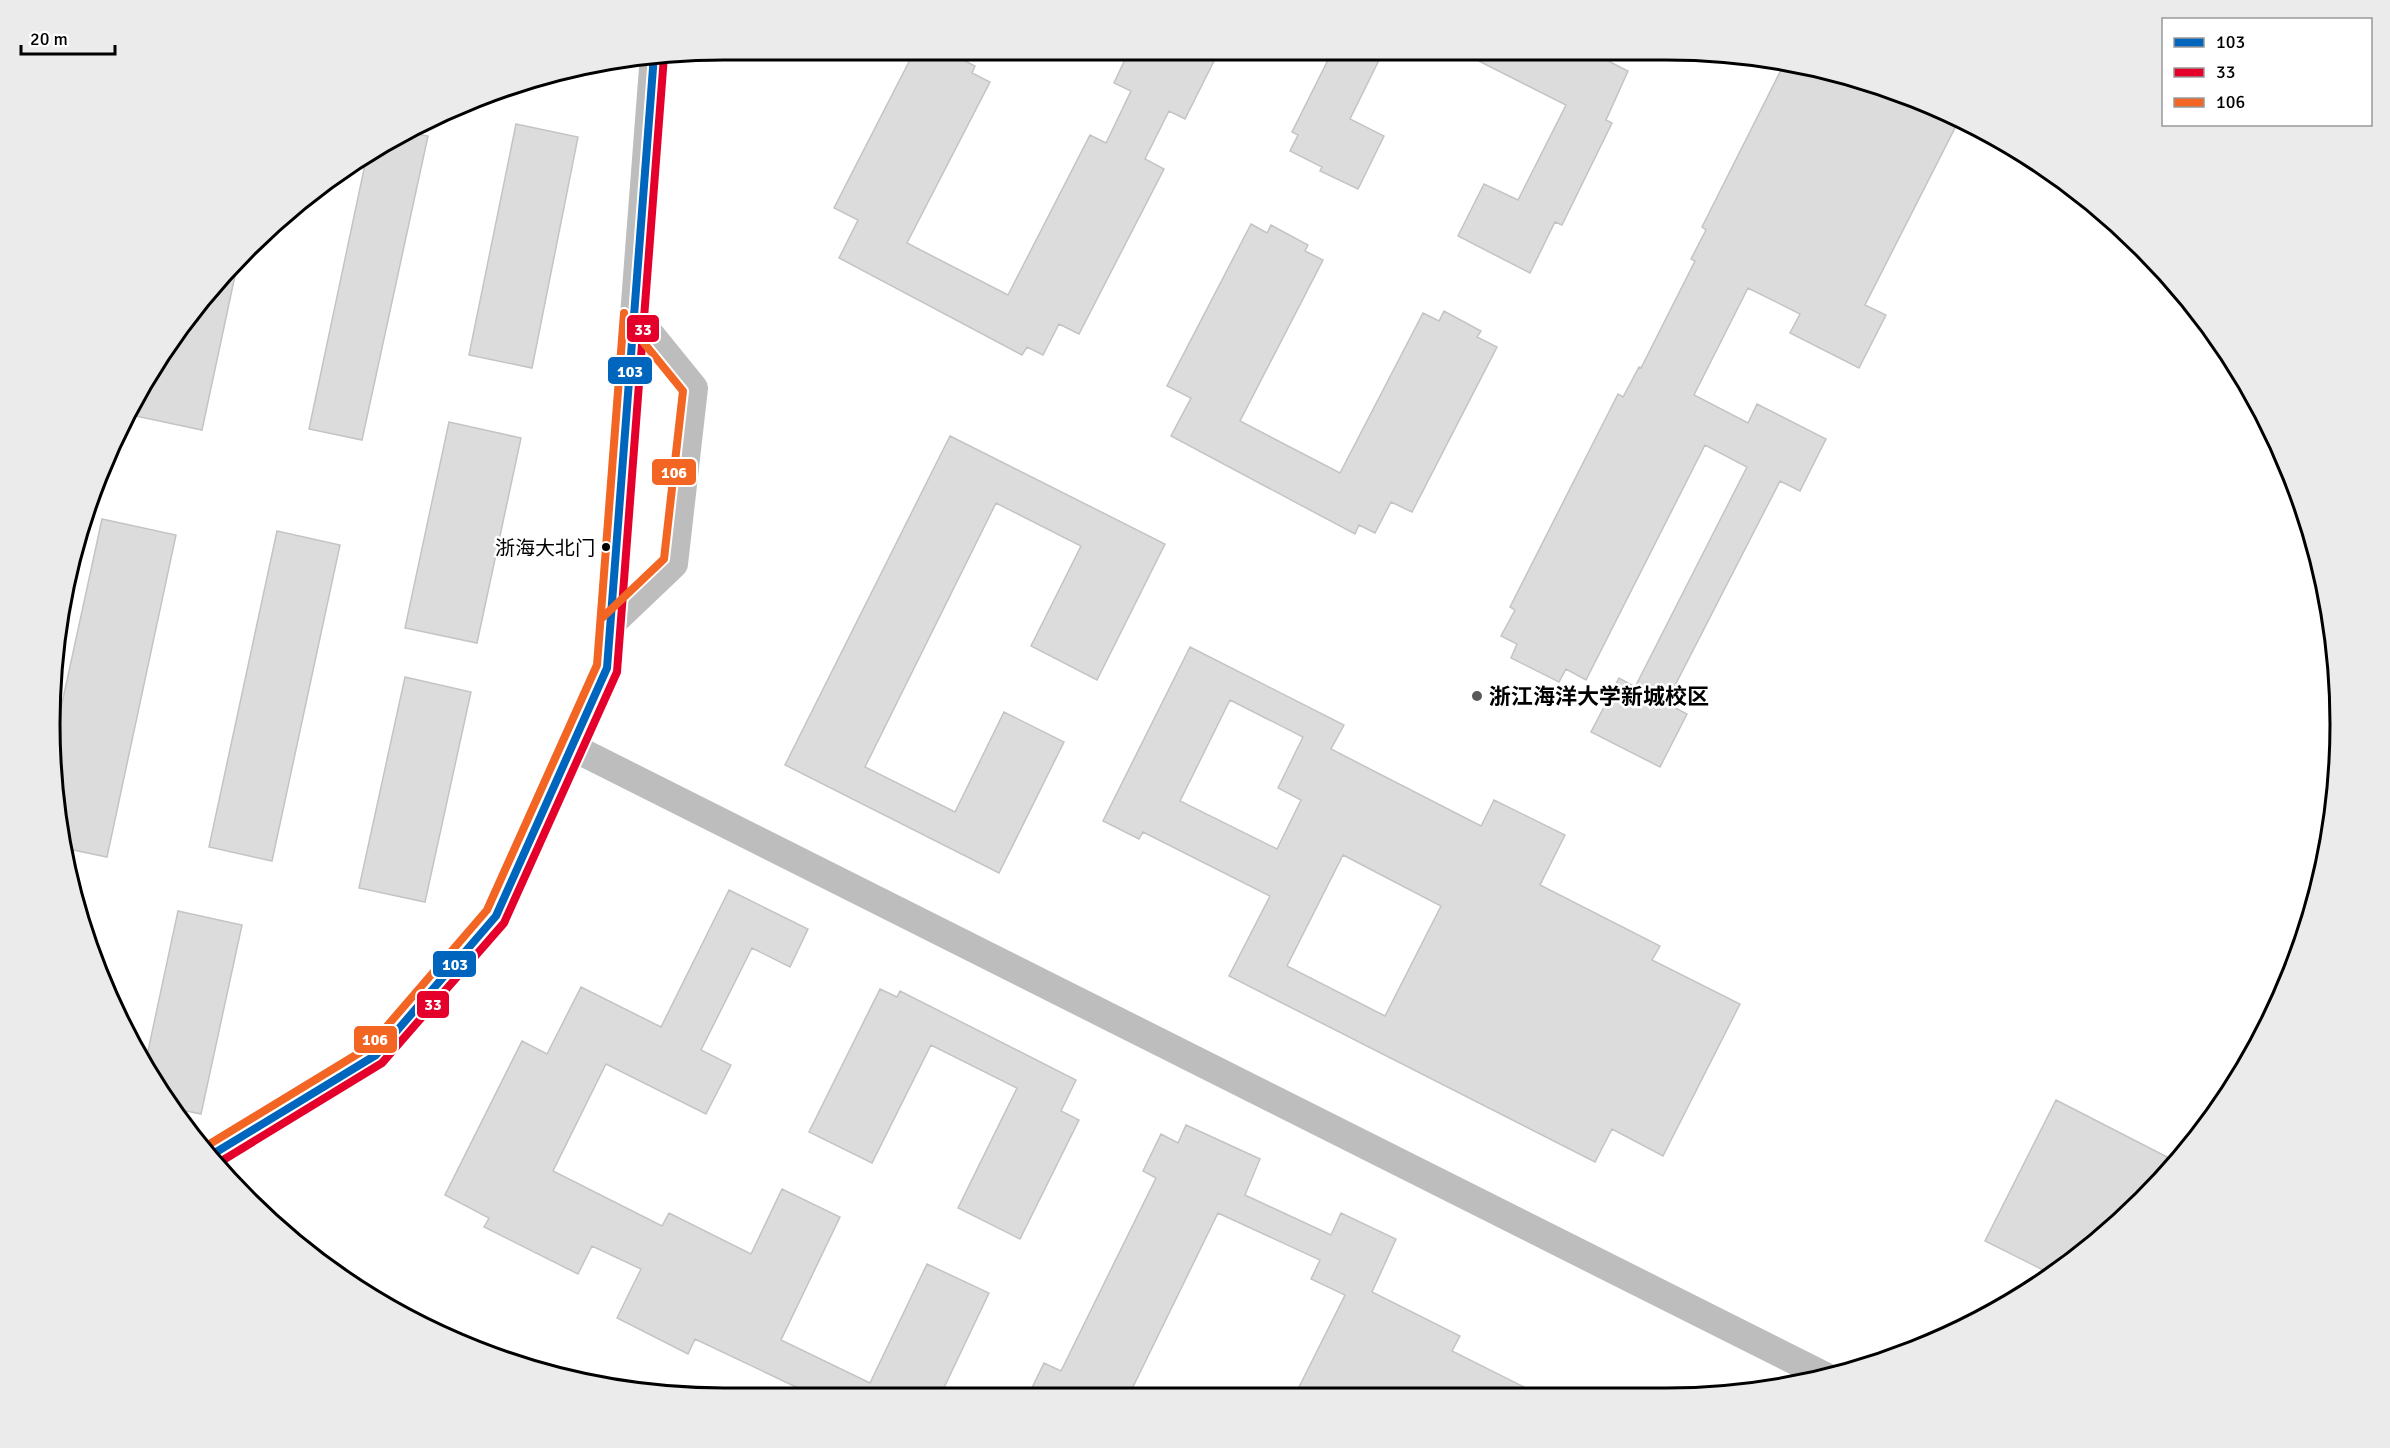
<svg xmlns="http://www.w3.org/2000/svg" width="2390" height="1448" font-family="Signika,'Noto Sans SC',sans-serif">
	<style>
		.building { fill: #dcdcdc; stroke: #c4c4c4; stroke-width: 1.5; fill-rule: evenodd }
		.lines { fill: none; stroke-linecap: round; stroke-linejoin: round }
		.minor { stroke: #bdbdbd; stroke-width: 28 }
		.bus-1-casing { stroke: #fff; stroke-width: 12 }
		.bus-2-casing { stroke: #fff; stroke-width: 12 }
		.bus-3-casing { stroke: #fff; stroke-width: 12 }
		.bus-1 { stroke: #0065bd; stroke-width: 8 }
		.bus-2 { stroke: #e4002b; stroke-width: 8 }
		.bus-3 { stroke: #f26522; stroke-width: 8 }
		.bus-dot { fill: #000; stroke: #fff; stroke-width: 2 }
		.poi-dot { fill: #595959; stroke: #fff; stroke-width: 2 }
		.labels { text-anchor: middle; stroke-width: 5; stroke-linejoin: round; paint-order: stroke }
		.bus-label { font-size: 20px; fill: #000; stroke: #fff; text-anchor: end }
		.poi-label { font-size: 22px; font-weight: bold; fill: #000; stroke: #fff; text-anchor: start }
		.rim { fill: none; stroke: #000; stroke-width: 3 }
		.line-badge { stroke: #fff; stroke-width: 2 }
		.badge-label { font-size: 16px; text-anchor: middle; font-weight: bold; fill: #fff }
	</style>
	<rect width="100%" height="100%" fill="#fff"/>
	<path class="building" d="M 1589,51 L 1628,71 L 1606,120 L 1612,123 L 1562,225 L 1555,222 L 1530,273 L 1458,236 L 1484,184 L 1518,200 L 1566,105 L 1461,52 Z
		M 1332,52 L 1383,52 L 1350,119 L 1384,136 L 1358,189 L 1320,171 L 1322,167 L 1290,151 L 1298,135 L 1292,132 Z
		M 1128,53 L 1218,53 L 1185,119 L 1169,111 L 1145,159 L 1164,169 L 1079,334 L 1059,324 L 1043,355 L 1027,347 L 1022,355 L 839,258 L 858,220 L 834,208 L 913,54 L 952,54 L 975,66 L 972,73 L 990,82 L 907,243 L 1008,295 L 1090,135 L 1106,143 L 1131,91 L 1114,83 Z
		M 1783,66 L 1883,85 L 1958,122 L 1865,305 L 1886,315 L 1859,368 L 1790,333 L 1800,314 L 1748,288 L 1694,395 L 1748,423 L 1757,404 L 1826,439 L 1800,491 L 1780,481 L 1666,703 L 1687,714 L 1660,767 L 1591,732 L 1619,678 L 1635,687 L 1747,467 L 1705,445 L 1586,680 L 1566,669 L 1559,682 L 1511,658 L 1517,644 L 1501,636 L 1515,610 L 1510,607 L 1618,394 L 1623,397 L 1639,367 L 1641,368 L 1695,261 L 1691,259 L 1706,230 L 1702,227 Z
		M 516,124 L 578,137 L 532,368 L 469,355 Z
		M 405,132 L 428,136 L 362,440 L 309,429 L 367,155 Z
		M 1251,224 L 1267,233 L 1271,225 L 1308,245 L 1305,251 L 1323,260 L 1240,421 L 1340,473 L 1423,313 L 1439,321 L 1444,311 L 1481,331 L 1477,337 L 1497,347 L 1412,512 L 1391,502 L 1375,533 L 1359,525 L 1355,534 L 1171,436 L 1191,398 L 1167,386 Z
		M 239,257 L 202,430 L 131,415 L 163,349 Z
		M 449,422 L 521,438 L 477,643 L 405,628 Z
		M 950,436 L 1165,544 L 1097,680 L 1031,646 L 1081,546 L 996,503 L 865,767 L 955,812 L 1004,712 L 1064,742 L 999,873 L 785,765 Z
		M 102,519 L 176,535 L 107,857 L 64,848 L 55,812 L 51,754 Z
		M 277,531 L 340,545 L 272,861 L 209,847 Z
		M 1190,647 L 1344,725 L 1331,749 L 1481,826 L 1494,800 L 1565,835 L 1540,885 L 1660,946 L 1652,960 L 1740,1004 L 1663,1156 L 1612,1129 L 1595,1162 L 1229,976 L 1270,896 L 1143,832 L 1139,839 L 1103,821 ZM 1230,700 L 1303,737 L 1278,788 L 1301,800 L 1277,849 L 1180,801 ZM 1343,855 L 1441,906 L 1385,1016 L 1287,966 Z
		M 405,677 L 471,692 L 425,902 L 359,888 Z
		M 729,890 L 808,929 L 790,967 L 752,948 L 701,1050 L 731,1065 L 706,1114 L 606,1064 L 553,1171 L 662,1226 L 669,1213 L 751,1254 L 782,1189 L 840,1217 L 781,1340 L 870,1383 L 927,1264 L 989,1293 L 940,1396 L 815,1396 L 695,1339 L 688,1354 L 617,1318 L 641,1269 L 592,1246 L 578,1274 L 484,1227 L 489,1218 L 445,1195 L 522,1041 L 547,1054 L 581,987 L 661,1027 Z
		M 178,911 L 242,925 L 201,1114 L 172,1108 L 145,1065 Z
		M 880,989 L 897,997 L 900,991 L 1076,1080 L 1061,1111 L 1079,1120 L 1020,1239 L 958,1208 L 1017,1088 L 931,1045 L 872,1163 L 809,1132 Z
		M 2056,1100 L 2173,1160 L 2111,1231 L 2051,1274 L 1985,1241 Z
		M 1186,1125 L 1260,1159 L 1245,1195 L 1331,1235 L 1341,1213 L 1396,1239 L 1372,1292 L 1460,1336 L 1452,1351 L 1538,1394 L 1295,1395 L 1345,1295 L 1311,1279 L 1320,1260 L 1218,1213 L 1129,1395 L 1028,1396 L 1044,1363 L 1061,1371 L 1156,1178 L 1143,1171 L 1161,1134 L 1178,1143 Z"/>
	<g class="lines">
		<path class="minor" d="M 610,625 L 674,564 L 694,388 L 634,314
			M 572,747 L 1825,1376
			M 208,1157 L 376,1055 L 496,916 L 607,668 L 654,55"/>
		<defs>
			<path id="bus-1" d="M 208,1157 L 376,1055 L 496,916 L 607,668 L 654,55"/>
			<path id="bus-2" d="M 215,1165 L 382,1063 L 504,923 L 617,672 L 664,56"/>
			<path id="bus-3" d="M 603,617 L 664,559 L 683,391 L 626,321
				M 203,1148 L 369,1047 L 487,910 L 597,665 L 624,313"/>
		</defs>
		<use href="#bus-1" class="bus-1-casing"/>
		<use href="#bus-2" class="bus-2-casing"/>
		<use href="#bus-3" class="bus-3-casing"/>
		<use href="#bus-1" class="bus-1"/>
		<use href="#bus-2" class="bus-2"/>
		<use href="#bus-3" class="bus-3"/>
	</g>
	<circle class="bus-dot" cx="606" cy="547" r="5"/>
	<circle class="poi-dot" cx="1477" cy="696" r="6"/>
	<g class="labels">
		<g class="bus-label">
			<text x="595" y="555">浙海大北门</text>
		</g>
		<g class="poi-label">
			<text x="1489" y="704">浙江海洋大学新城校区</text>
		</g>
	</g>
	<path d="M0 0H2390V1448H0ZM724 60H1666A664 664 0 0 1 2330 724V724A664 664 0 0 1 1666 1388H724A664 664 0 0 1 60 724V724A664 664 0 0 1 724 60Z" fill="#ebebeb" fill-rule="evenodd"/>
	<path class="rim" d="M724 60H1666A664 664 0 0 1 2330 724V724A664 664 0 0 1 1666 1388H724A664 664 0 0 1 60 724V724A664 664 0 0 1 724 60Z"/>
	<g class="line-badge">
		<rect x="626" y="314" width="34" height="29" rx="6" fill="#e4002b"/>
		<rect x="607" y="356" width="46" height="29" rx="6" fill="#0065bd"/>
		<rect x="651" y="458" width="46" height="28" rx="6" fill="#f26522"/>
		<rect x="432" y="950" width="45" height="28" rx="6" fill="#0065bd"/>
		<rect x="416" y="990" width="34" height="29" rx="6" fill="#e4002b"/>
		<rect x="353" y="1025" width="45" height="29" rx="6" fill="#f26522"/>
	</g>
	<g class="badge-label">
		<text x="643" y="335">33</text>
		<text x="630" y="377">103</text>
		<text x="674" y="478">106</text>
		<text x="455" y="970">103</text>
		<text x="433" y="1010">33</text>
		<text x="375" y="1045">106</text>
	</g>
	<rect x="2162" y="18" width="210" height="108" fill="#ffffff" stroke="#999999" stroke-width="1.5"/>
	<rect x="2174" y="38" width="30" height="9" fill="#0065bd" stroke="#999999" stroke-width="1.5"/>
	<text x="2216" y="48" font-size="18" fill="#000000">103</text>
	<rect x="2174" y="68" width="30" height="9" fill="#e4002b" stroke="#999999" stroke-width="1.5"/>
	<text x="2216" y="78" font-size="18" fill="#000000">33</text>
	<rect x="2174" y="98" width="30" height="9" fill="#f26522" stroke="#999999" stroke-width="1.5"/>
	<text x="2216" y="108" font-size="18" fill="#000000">106</text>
	<path d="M21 45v9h94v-9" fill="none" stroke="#000000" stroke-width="3"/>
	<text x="30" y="45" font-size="18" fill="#000000" stroke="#ffffff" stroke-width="4.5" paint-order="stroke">20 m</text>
</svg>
